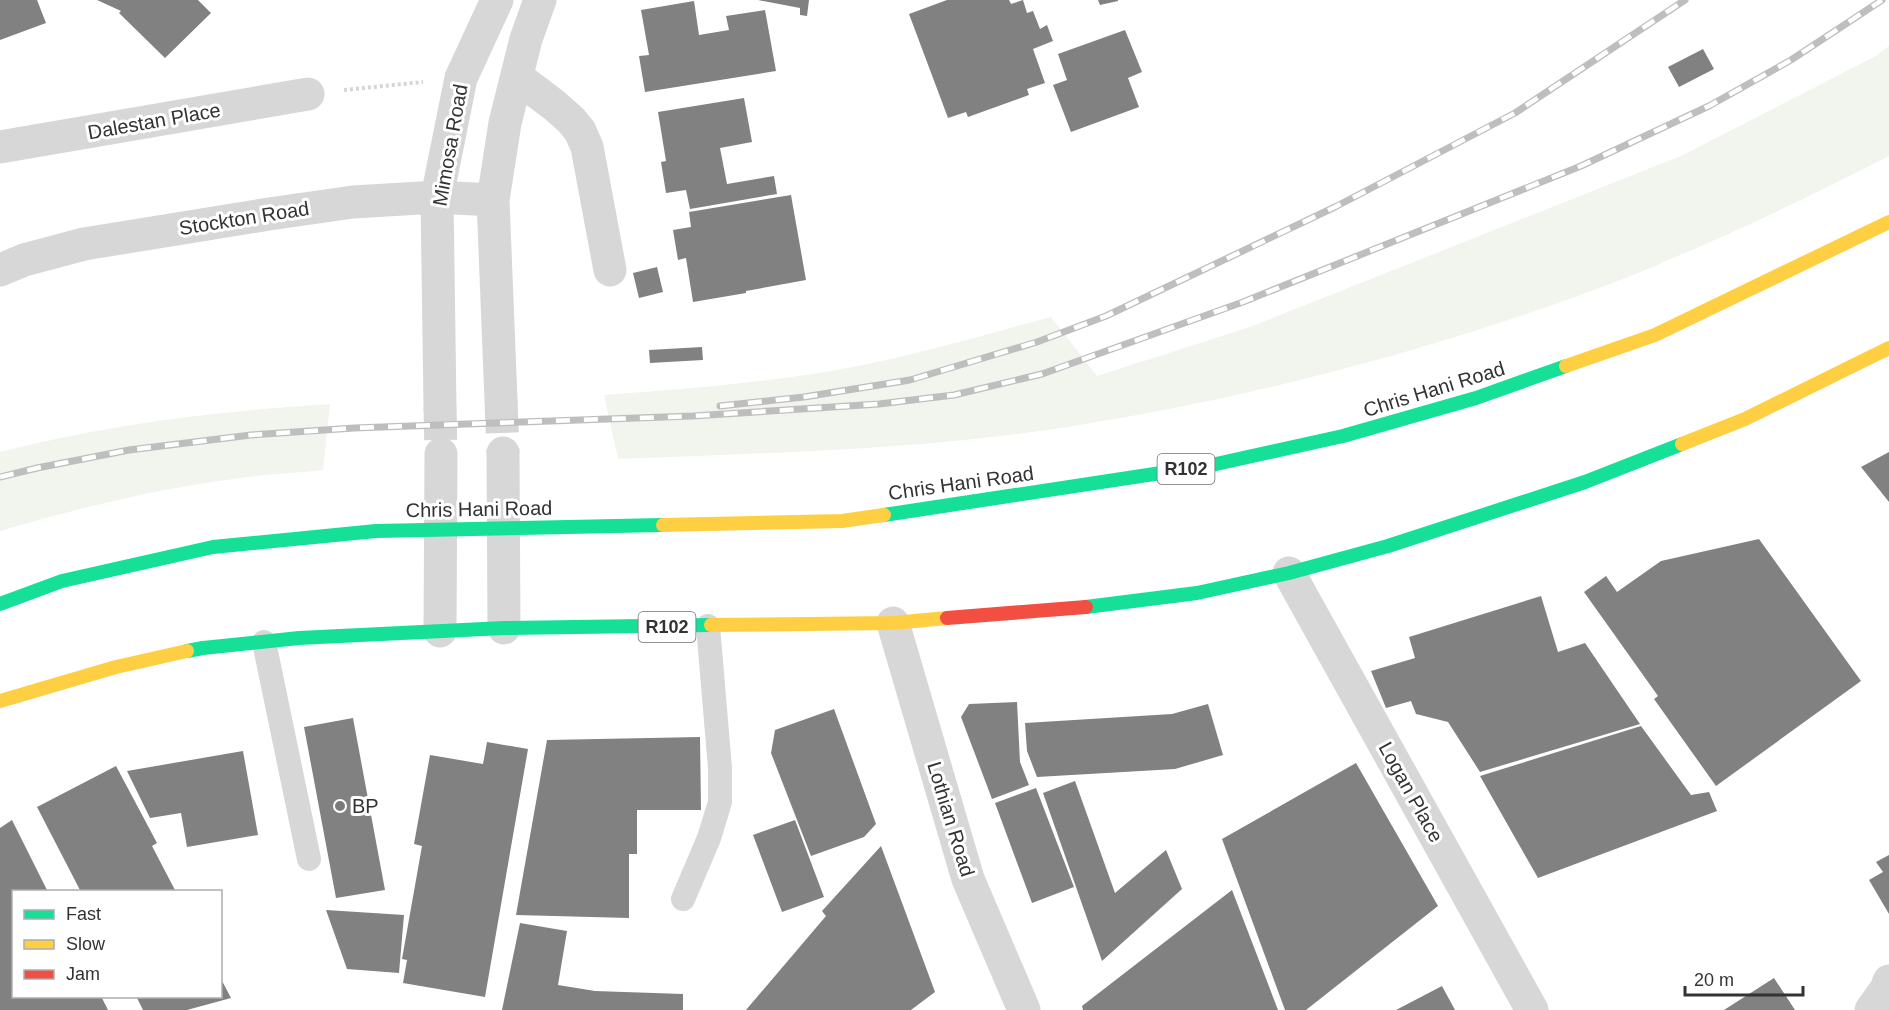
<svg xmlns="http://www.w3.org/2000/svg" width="1889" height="1010" font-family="Arial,sans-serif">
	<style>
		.green { fill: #f1f5ed }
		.building { fill: #818181 }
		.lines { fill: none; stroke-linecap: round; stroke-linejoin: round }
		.street-tunnel { stroke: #d6d6d6; stroke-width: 33; stroke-dasharray: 33 16; stroke-linecap: butt }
		.path { stroke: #d6d6d6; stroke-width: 4; stroke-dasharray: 3 3; stroke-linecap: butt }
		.lane { stroke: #d7d7d7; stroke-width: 24 }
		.street { stroke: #d7d7d7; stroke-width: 33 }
		.fast { stroke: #16e098; stroke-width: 14 }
		.slow { stroke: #ffcf43; stroke-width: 14 }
		.jam { stroke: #f24e42; stroke-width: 14 }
		.rail-casing { stroke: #bebebe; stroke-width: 7 }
		.rail { stroke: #fff; stroke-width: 4.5; stroke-dasharray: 14; stroke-linecap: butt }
		.poi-dot { fill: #7a7a7a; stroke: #fff; stroke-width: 2 }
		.labels { text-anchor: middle; stroke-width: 6; stroke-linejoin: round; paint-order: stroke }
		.shield { fill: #fff; stroke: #707070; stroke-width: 1.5 }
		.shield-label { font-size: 18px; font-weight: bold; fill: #333 }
		.street-label { font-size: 20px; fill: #333; stroke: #fff }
		.poi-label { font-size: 20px; fill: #333; stroke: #fff; text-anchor: start }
	</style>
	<rect width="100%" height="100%" fill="#fff"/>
	<path class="green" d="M 1889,46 L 1889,156 C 1818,192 1747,227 1673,258 C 1615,284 1554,305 1493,325 C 1354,370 1212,404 1068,427 C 919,450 768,453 618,459 L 604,395 C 674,390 743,384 813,374 C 893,362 973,338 1051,317 L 1097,376 L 1250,327 L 1683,155 L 1874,57 Z
		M 330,404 L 323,470 C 296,473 268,474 241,478 C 159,488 79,508 0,531 L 0,452 C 108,424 219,411 330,404 Z"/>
	<path class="building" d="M 0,0 L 37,0 L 46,23 L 0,40 Z
		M 97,0 L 198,0 L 211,13 L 165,58 L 119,13 L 121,11 Z
		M 758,0 L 809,0 L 807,16 L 800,15 L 800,8 Z
		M 947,0 L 1009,0 L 1011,4 L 1023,0 L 1027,13 L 1033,11 L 1040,29 L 1047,25 L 1053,41 L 1033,49 L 1045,83 L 1027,89 L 1029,95 L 968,117 L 966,112 L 948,118 L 909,14 Z
		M 1098,0 L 1118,0 L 1118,1 L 1100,5 Z
		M 694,1 L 699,35 L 729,30 L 726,16 L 765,10 L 776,71 L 645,92 L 639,56 L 649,55 L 641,10 Z
		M 1125,30 L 1142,72 L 1128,78 L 1139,107 L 1071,132 L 1053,85 L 1067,80 L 1058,54 Z
		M 1703,49 L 1714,69 L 1679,87 L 1668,67 Z
		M 744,98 L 752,142 L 720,148 L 727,184 L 774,176 L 777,194 L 690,209 L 686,190 L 666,193 L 661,162 L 666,161 L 658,112 Z
		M 791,195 L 806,280 L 746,291 L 746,293 L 693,302 L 686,258 L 678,260 L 673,230 L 691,227 L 689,212 Z
		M 657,267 L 663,292 L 639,298 L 633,273 Z
		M 702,347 L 703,360 L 650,363 L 649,350 Z
		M 1889,452 L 1889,502 L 1861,467 Z
		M 1759,539 L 1861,681 L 1716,786 L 1654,699 L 1658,696 L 1584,592 L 1606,576 L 1617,592 L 1661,561 Z
		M 1541,596 L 1558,652 L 1585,643 L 1640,724 L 1480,772 L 1448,722 L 1416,714 L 1411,701 L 1386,708 L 1371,671 L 1415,658 L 1409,637 Z
		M 1017,702 L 1020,762 L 1029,785 L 992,799 L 961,717 L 969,704 Z
		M 1208,704 L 1223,755 L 1175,769 L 1037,777 L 1027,751 L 1025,723 L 1172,714 Z
		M 834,709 L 876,824 L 864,837 L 811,856 L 771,753 L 775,730 Z
		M 353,718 L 385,890 L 336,898 L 304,727 Z
		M 1641,726 L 1691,795 L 1709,792 L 1717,811 L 1538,878 L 1480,776 Z
		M 700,737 L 701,810 L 637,810 L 637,854 L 629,854 L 629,918 L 516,915 L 547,740 Z
		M 487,742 L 528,749 L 485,997 L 403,983 L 407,960 L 402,959 L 422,846 L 414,844 L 430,755 L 483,764 Z
		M 243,751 L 258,835 L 187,847 L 181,813 L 150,818 L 127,771 Z
		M 1356,763 L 1438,906 L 1306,1010 L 1285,1010 L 1222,839 Z
		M 116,766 L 157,843 L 152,846 L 176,892 L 81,892 L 37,807 Z
		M 1075,781 L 1115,893 L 1166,850 L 1182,889 L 1102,961 L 1043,793 Z
		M 1036,788 L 1074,887 L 1032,903 L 995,803 Z
		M 12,820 L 48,892 L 14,892 L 14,996 L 101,996 L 108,1010 L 0,1010 L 0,828 Z
		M 795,820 L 824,897 L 782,912 L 753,835 Z
		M 881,846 L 935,992 L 911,1010 L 746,1010 L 826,916 L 822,911 Z
		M 1889,855 L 1889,914 L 1869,880 L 1883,872 L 1876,862 Z
		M 1232,890 L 1278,1010 L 1083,1010 L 1082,1006 Z
		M 326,910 L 404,915 L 399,973 L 347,969 Z
		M 520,923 L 567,931 L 558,985 L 595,991 L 683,994 L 683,1010 L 502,1010 Z
		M 220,977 L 231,998 L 187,1010 L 143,1010 L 136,996 L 220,996 Z
		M 1774,978 L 1795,1010 L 1724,1010 Z
		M 1442,986 L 1455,1010 L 1396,1010 Z"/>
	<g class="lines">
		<path class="street-tunnel" d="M 501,400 L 503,453
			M 440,407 L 441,454"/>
		<path class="path" d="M 344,90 L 423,82"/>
		<path class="lane" d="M 264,642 L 309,859
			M 683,899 L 709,838 L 720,802 L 720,768 L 708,626"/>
		<path class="street" d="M 517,77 L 554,105 L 571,120 L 580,131 L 587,147 L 610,270
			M 0,147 L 308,94
			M 0,270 L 24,260 L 84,244 L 269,214 L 353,202 L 437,197 L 493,200
			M 501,400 L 493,200 L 505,123 L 526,39 L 540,0
			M 440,407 L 437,197 L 461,78 L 497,0
			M 503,453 L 504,628
			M 1289,573 L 1532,1010
			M 893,623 L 968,879 L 1024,1010
			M 440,631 L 441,454
			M 1871,1010 L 1886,989 L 1889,981"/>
		<path class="fast" d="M 884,515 L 1207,466 L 1343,436 L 1476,398 L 1566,366
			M 0,604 L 62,581 L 213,547 L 376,531 L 663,525
			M 1086,607 L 1197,593 L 1289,573 L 1388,546 L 1585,482 L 1682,444
			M 187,651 L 203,648 L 299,638 L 504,628 L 711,625"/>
		<path class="slow" d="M 1566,366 L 1655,335 L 1889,222
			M 1682,444 L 1745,419 L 1889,348
			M 663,525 L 842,521 L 884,515
			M 711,625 L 893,623 L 947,618
			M 0,701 L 116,667 L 187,651"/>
		<path class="jam" d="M 947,618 L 1086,607"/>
		<defs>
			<path id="rail" d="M 720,406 L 804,397 L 910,380 L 1037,342 L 1106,316 L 1335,207 L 1515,113 L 1685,0
				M 0,477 L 37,468 L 129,450 L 251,435 L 354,428 L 693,416 L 879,404 L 954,395 L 1042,374 L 1243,302 L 1581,166 L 1709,106 L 1791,60 L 1882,0"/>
		</defs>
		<use href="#rail" class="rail-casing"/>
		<use href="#rail" class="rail"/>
	</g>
	<circle class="poi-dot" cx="340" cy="806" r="6"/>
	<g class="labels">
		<g class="shield">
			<rect x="1157.5" y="454" width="57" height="30" rx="4.5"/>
			<rect x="638.5" y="612" width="57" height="30" rx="4.5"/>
		</g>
		<g class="shield-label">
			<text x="1186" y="475">R102</text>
			<text x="667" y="633">R102</text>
		</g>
		<g class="street-label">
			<text transform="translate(154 121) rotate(-10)" y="7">Dalestan Place</text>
			<text transform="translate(450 145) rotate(-80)" y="7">Mimosa Road</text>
			<text transform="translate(244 218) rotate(-9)" y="7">Stockton Road</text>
			<text transform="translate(1434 389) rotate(-17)" y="7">Chris Hani Road</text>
			<text transform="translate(961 483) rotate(-8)" y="7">Chris Hani Road</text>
			<text transform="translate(479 509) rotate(-1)" y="7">Chris Hani Road</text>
			<text transform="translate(1411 792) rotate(61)" y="7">Logan Place</text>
			<text transform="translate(951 819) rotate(73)" y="7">Lothian Road</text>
		</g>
		<g class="poi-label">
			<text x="352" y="813">BP</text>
		</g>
	</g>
	<rect x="12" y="890" width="210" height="108" fill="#ffffff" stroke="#adadad" stroke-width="1.5"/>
	<rect x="24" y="910" width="30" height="9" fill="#16e098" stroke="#adadad" stroke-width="1.5"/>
	<text x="66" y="920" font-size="18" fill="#333333">Fast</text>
	<rect x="24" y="940" width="30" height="9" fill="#ffcf43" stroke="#adadad" stroke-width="1.5"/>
	<text x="66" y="950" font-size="18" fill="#333333">Slow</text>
	<rect x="24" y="970" width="30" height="9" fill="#f24e42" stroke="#adadad" stroke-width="1.5"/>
	<text x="66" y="980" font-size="18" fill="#333333">Jam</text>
	<path d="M1685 986v9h118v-9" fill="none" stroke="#333333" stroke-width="3"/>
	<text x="1694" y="986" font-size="18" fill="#333333" stroke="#ffffff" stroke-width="4.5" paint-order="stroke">20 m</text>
</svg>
